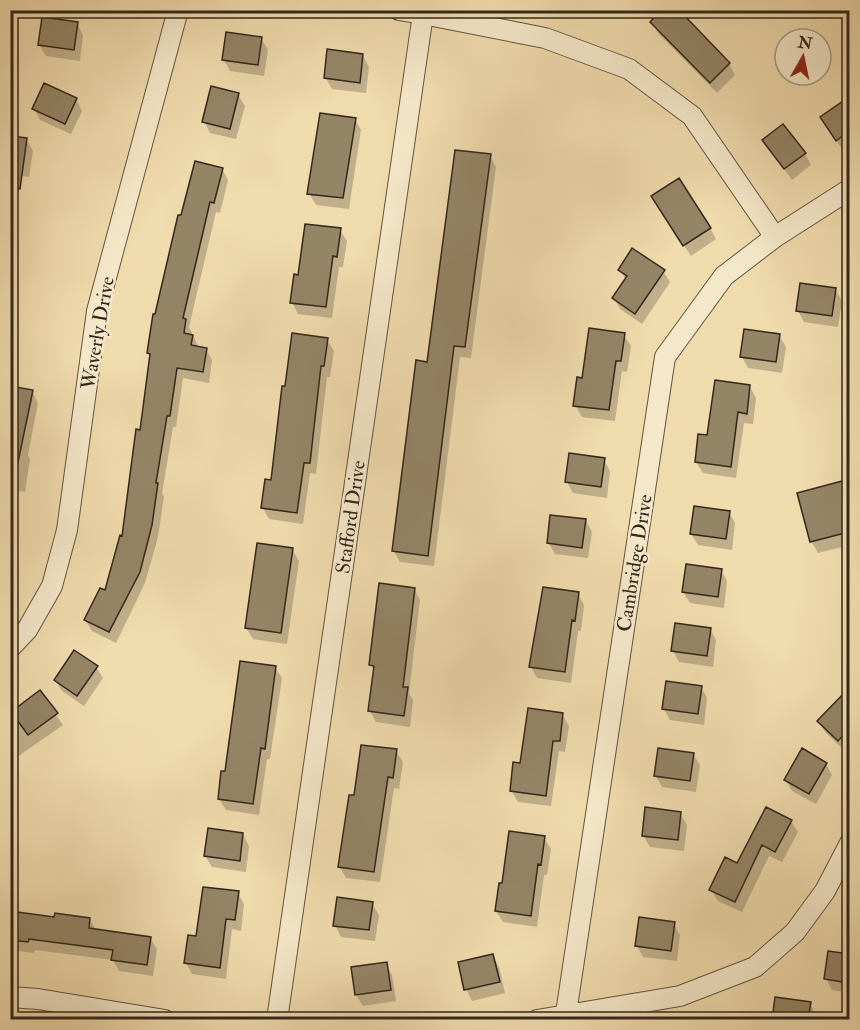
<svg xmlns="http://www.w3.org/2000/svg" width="860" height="1030" font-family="'IM FELL Double Pica',serif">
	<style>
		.shadow { fill: #0003 }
		.building { fill: #958567; stroke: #33271c; stroke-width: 1.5 }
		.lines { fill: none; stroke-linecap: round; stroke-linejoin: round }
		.minor-casing { stroke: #625440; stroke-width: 22 }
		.minor { stroke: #f5e8ca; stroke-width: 20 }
		.labels { text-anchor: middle; stroke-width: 5; stroke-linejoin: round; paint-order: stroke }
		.street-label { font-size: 20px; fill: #33271c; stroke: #f5e8ca }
	</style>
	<rect width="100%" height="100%" fill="#f0dbad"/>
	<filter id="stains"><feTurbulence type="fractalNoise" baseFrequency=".00333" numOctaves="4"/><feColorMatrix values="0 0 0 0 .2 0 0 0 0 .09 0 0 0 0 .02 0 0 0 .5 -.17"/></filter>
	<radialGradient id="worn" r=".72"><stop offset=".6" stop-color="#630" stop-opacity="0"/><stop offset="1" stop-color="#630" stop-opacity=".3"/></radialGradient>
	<path class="shadow" d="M 652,22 L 729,63 L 735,75 L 717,93 L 658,33 Z
		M 77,23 L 83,35 L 80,61 L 46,56 L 39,45 Z
		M 261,38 L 268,50 L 264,76 L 230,71 L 224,60 Z
		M 363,56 L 369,67 L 366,93 L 332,89 L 325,77 Z
		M 238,95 L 245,106 L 236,139 L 210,133 L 204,121 Z
		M 76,99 L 82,111 L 71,134 L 40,120 L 34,109 Z
		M 850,100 L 850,147 L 843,151 L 822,117 Z
		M 355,119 L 361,130 L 349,209 L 316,205 L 309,193 Z
		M 26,139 L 33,151 L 29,177 L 10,174 Z
		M 764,141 L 805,153 L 811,165 L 792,180 Z
		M 490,156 L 496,167 L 471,358 L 460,357 L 434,566 L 400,562 L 393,550 L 428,363 Z
		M 222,169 L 228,180 L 220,213 L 216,212 L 189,327 L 199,348 L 206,349 L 212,360 L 209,383 L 183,378 L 176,427 L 173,427 L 162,494 L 164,496 L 158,537 L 145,583 L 116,643 L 92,631 L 85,620 L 106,592 L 123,538 L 141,431 L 151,357 L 148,353 L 182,217 Z
		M 659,208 L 710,228 L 716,239 L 691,256 Z
		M 340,230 L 347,241 L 343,267 L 339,267 L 332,318 L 298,314 L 292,302 L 300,277 Z
		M 847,248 L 850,249 L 850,285 L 843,275 Z
		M 620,270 L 663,271 L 670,282 L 642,324 L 620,309 L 614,298 L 626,280 Z
		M 835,289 L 842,301 L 838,327 L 804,322 L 798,311 Z
		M 624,335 L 631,346 L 627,372 L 622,371 L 615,421 L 582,417 L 575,405 L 583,379 Z
		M 779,335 L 786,347 L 782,373 L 748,368 L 742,357 Z
		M 327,340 L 334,351 L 330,377 L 327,377 L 316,474 L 310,473 L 303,524 L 269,519 L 263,508 L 272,482 L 287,388 Z
		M 750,387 L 756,398 L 753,424 L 744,423 L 736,478 L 703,473 L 696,462 L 709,437 Z
		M 10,388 L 32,391 L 38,403 L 28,455 L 30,459 L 25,492 L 10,490 Z
		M 604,460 L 610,471 L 607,498 L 573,493 L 567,482 Z
		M 845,482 L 850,489 L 850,545 L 818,553 L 811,541 Z
		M 10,511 L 18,523 L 10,547 Z
		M 729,512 L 735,523 L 732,550 L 698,545 L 691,534 Z
		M 586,521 L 592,532 L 588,558 L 555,554 L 548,542 Z
		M 292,549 L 299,561 L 287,644 L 253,639 L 246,628 Z
		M 721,570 L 727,581 L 724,608 L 690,603 L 683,592 Z
		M 414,589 L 420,600 L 409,693 L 413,700 L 410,727 L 376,722 L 370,711 L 375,672 L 371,665 Z
		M 578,594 L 584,605 L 581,631 L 578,631 L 571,683 L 537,678 L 531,667 Z
		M 710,629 L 716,640 L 713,667 L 679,662 L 673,651 Z
		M 96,667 L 103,678 L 84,706 L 62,691 L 55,680 Z
		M 275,667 L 282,678 L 270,759 L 267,759 L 259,815 L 226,810 L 219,799 L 226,773 Z
		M 701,687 L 707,698 L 704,725 L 670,720 L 664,709 Z
		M 850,690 L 850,747 L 845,751 L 826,733 L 819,722 Z
		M 40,692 L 63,725 L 10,762 L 10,714 Z
		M 562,714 L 569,726 L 565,752 L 559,751 L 551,806 L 518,802 L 511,790 L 521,765 Z
		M 396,751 L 403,762 L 399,789 L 394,788 L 380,882 L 346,878 L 339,866 L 356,797 Z
		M 693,754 L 700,765 L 696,792 L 662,787 L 656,776 Z
		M 826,764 L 832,775 L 816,804 L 792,791 L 786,780 Z
		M 767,809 L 791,821 L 798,832 L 782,862 L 769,856 L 742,912 L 718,901 L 711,890 L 738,865 Z
		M 680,813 L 687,825 L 684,851 L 650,847 L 643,835 Z
		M 243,834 L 249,846 L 246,872 L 212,867 L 205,856 Z
		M 544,838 L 551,849 L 547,875 L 544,875 L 537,927 L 503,922 L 496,911 L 504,885 Z
		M 238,893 L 244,904 L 241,931 L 232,929 L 226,979 L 192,974 L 186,963 L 197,938 Z
		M 372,904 L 379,915 L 375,941 L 341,937 L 335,925 Z
		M 10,914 L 90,920 L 96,930 L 150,938 L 157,949 L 153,976 L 119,971 L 113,960 L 35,950 L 34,953 L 10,950 Z
		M 674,924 L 680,935 L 677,961 L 643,957 L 637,946 Z
		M 830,953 L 850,956 L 850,993 L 832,990 L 826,979 Z
		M 493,956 L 499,967 L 505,993 L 472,1001 L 466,989 Z
		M 386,964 L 392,975 L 396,1001 L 363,1006 L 356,995 Z
		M 810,1004 L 816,1015 L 816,1020 L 773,1020 Z"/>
	<path class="building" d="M 661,10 L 679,10 L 730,63 L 710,83 L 650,22 Z
		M 42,17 L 78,22 L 74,50 L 38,45 Z
		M 226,32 L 262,37 L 258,65 L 222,60 Z
		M 327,49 L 363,54 L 360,83 L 324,78 Z
		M 44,83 L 77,98 L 65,124 L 32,109 Z
		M 211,86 L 239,93 L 230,129 L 202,122 Z
		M 849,97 L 849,131 L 836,141 L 820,117 Z
		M 320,113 L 356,118 L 343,198 L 307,194 Z
		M 783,124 L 806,153 L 784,169 L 762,140 Z
		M 10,136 L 27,138 L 20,189 L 10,188 Z
		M 455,150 L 491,154 L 465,347 L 454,346 L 428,556 L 392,551 L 416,360 L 427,362 Z
		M 195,161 L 223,168 L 214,203 L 210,202 L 183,318 L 186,319 L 184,333 L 193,335 L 191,345 L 207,348 L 203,372 L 177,368 L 170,416 L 167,416 L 156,483 L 158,483 L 152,525 L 140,572 L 109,632 L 84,620 L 100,588 L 105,590 L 120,535 L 122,536 L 136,429 L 140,430 L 150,354 L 147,353 L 153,314 L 155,314 L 178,215 L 181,215 Z
		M 679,178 L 711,228 L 683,246 L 651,196 Z
		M 305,224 L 341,228 L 337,257 L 333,256 L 326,307 L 290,303 L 294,274 L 298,275 Z
		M 632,248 L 665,270 L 635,314 L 612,298 L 627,276 L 618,270 Z
		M 800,283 L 836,288 L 832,316 L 796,311 Z
		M 589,328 L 625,333 L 621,361 L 616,361 L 609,410 L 573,406 L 577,377 L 582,378 Z
		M 744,329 L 780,334 L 776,362 L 740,357 Z
		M 292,333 L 328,338 L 324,366 L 321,366 L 310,463 L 304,463 L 297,513 L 261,508 L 265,479 L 271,480 L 282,386 L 285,386 Z
		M 715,380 L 750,385 L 747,414 L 738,412 L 731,467 L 695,462 L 698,434 L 707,435 Z
		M 10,386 L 33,390 L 17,467 L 10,467 Z
		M 569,453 L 605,458 L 601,487 L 565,482 Z
		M 846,480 L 849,493 L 849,532 L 810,542 L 797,493 Z
		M 694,506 L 730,511 L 726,539 L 690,534 Z
		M 550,515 L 586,519 L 582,548 L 547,543 Z
		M 257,543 L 293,548 L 281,633 L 245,628 Z
		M 686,564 L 722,569 L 718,597 L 682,592 Z
		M 379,583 L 415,588 L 403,687 L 408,687 L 404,716 L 368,711 L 374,666 L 369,665 Z
		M 543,587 L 579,592 L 575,621 L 572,620 L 565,672 L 529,667 Z
		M 675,623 L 711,628 L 707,656 L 671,651 Z
		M 74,650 L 98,666 L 77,696 L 54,680 Z
		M 240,661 L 276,666 L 265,749 L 261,748 L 253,804 L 218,799 L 221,771 L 225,771 Z
		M 666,681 L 702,686 L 698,714 L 662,709 Z
		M 849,688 L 849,729 L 838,741 L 817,721 Z
		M 40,690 L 58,713 L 28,735 L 11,712 Z
		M 528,708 L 563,713 L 560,741 L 553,741 L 546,796 L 510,791 L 513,762 L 520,763 Z
		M 361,745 L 397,749 L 393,778 L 388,777 L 374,872 L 338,867 L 349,795 L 354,795 Z
		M 658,748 L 694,753 L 690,781 L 654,776 Z
		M 802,748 L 827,763 L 809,794 L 784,780 Z
		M 645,807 L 681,812 L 678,840 L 642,836 Z
		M 766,807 L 792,820 L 775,852 L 762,845 L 735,902 L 709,890 L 725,857 L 737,863 Z
		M 208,828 L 243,833 L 240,861 L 204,856 Z
		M 509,831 L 545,836 L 541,865 L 538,864 L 531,916 L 495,911 L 499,883 L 502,883 Z
		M 203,887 L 239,891 L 235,920 L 226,919 L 220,968 L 184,963 L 188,935 L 196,936 Z
		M 337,897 L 373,902 L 369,930 L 333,926 Z
		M 10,911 L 54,917 L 55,913 L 90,918 L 89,928 L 151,937 L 147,965 L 111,960 L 113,950 L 29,939 L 28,942 L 10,940 Z
		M 639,917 L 675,922 L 671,951 L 635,946 Z
		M 828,951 L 849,954 L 849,983 L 824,979 Z
		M 493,954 L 500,982 L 464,990 L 458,962 Z
		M 387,962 L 391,990 L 355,995 L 351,967 Z
		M 775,997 L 811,1002 L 808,1020 L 772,1020 Z"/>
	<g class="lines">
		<defs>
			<path id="minor" d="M 399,10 L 423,14 L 545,38 L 629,69 L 692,116 L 775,237
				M 10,648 L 27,630 L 52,586 L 67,530 L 97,311 L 178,10
				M 10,997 L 38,999 L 165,1020
				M 277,1020 L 423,14
				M 537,1020 L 680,996 L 755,967 L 795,932 L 825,891 L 850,843
				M 565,1020 L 665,357 L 724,276 L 775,237 L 850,189"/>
		</defs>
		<use href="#minor" class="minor-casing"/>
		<use href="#minor" class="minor"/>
	</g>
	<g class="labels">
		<g class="street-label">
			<text transform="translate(97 333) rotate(-80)" y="7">Waverly Drive</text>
			<text transform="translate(350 517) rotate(-82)" y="7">Stafford Drive</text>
			<text transform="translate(634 563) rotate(-81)" y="7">Cambridge Drive</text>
		</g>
	</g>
	<rect width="860" height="1030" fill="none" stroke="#f0dbad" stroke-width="36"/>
	<rect x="12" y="12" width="836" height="1006" fill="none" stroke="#33271c" stroke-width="3"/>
	<rect x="18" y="18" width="824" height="994" fill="none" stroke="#33271c" stroke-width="1.5"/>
	<g transform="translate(803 57) rotate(9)"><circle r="28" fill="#f5e8ca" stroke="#a79b84" stroke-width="1.5"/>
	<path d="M0-4.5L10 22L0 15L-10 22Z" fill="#8f2418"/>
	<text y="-9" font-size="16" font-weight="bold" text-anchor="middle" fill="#33271c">N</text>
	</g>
	<rect width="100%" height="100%" filter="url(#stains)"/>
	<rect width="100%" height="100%" fill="url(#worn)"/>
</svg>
